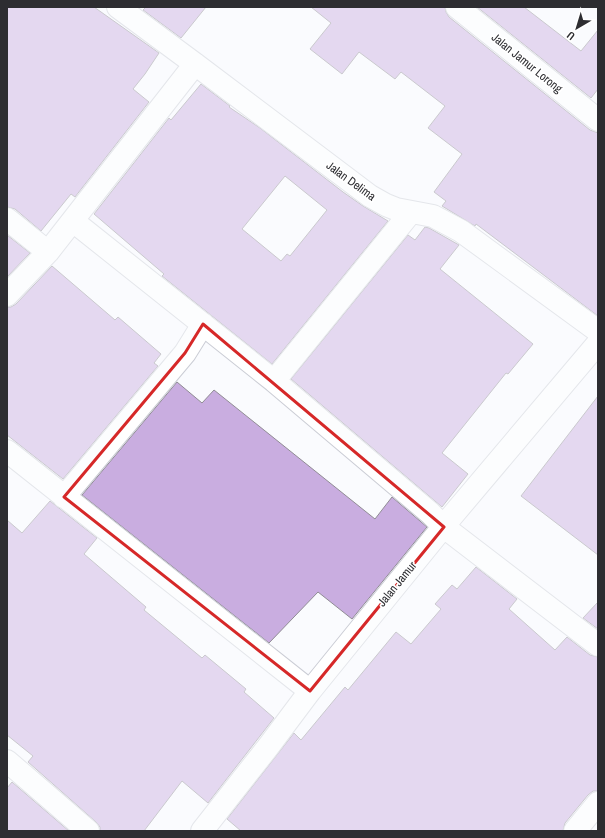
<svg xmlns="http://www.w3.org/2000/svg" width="605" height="838" font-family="'Archivo Narrow',sans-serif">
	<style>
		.building { fill: #c9ade0; stroke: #908c94; fill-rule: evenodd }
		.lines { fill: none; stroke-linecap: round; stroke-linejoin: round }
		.minor-casing { stroke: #cbcdd5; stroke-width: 24 }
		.minor { stroke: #fff; stroke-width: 22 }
		.marked { fill: none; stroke: #d62828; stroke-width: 3; stroke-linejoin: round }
		.labels { text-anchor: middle; stroke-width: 3.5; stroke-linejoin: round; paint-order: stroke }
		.street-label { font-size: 12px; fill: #2d2d31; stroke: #fff }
	</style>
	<rect width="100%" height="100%" fill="#fafbfe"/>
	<path class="building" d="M 7,7 L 94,7 L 159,53 L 145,74 L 133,89 L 149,102 L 75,197 L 71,194 L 41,231 L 15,209 L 7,207 Z
		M 146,7 L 206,7 L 181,38 L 143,10 Z
		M 311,7 L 445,7 L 446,12 L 449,17 L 590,130 L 598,133 L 598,316 L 476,224 L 475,226 L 442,206 L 446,201 L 434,192 L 462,154 L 428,128 L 445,106 L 401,72 L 395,79 L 359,52 L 342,74 L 310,49 L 331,23 Z
		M 477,7 L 524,7 L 581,51 L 598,30 L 598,89 L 591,98 Z
		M 201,84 L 230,106 L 229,107 L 260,128 L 343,192 L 363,206 L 388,221 L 272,364 L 162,276 L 164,274 L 94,214 L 169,118 L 171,120 ZM 285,176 L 327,210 L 290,256 L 287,254 L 281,261 L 242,229 Z
		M 425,227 L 429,228 L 459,245 L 440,269 L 533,344 L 508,374 L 506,373 L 442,453 L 468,474 L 442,507 L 291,379 L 408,235 L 415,240 Z
		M 7,235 L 30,253 L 7,277 Z
		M 52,266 L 115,320 L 118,317 L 161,354 L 154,363 L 158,366 L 63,479 L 7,435 L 7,307 L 11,307 L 16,304 Z
		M 177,382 L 202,403 L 214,390 L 375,519 L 392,497 L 427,527 L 352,619 L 318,592 L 269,643 L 82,495 Z
		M 598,396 L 598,555 L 521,496 Z
		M 50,501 L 97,538 L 84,554 L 146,607 L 144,610 L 202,658 L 205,655 L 246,689 L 244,692 L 274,718 L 208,803 L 182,781 L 144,831 L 100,831 L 100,827 L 96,822 L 28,762 L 33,756 L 7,735 L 7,520 L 22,533 Z
		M 476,567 L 517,599 L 509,609 L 555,650 L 567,637 L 590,655 L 598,657 L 598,791 L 593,791 L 588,795 L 565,823 L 563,831 L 241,831 L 227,819 L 294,733 L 301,740 L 345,687 L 348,690 L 396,632 L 411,644 L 441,609 L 435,604 L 452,585 L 457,589 Z
		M 598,602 L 598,629 L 583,618 Z
		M 12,782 L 69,831 L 7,831 L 7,788 Z"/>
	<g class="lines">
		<defs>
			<path id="minor" d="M 118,7 L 195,64 L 370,196 L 386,205 L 396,209 L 433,216 L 461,231 L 598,331
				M 457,7 L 598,120
				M 7,219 L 48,252
				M 73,221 L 274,381 L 430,513 L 444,527 L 598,645
				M 7,295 L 48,252 L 195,64
				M 274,381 L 411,212
				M 7,451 L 310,691
				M 64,497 L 185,353 L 203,324
				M 7,761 L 88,831
				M 202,831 L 268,747 L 310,691 L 452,516 L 598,343
				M 575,831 L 598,803"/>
		</defs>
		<use href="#minor" class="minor-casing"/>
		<use href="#minor" class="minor"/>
	</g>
	<path d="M0 0H605V838H0ZM 203,324 L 444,527 L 310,691 L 64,497 L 185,353 Z" fill="#fafbfe" fill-opacity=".55" fill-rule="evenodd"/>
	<path class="marked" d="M 203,324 L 444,527 L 310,691 L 64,497 L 185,353 Z"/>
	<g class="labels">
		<g class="street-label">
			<text transform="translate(527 63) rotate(39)" y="4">Jalan Jamur Lorong</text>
			<text transform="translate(351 181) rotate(36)" y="4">Jalan Delima</text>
			<text transform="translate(397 584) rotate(-51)" y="4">Jalan Jamur</text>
		</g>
	</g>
	<rect width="605" height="838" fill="none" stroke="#2d2d31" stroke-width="16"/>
	<g transform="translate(577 28) rotate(218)" stroke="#ffffff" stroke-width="3" paint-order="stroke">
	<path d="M0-3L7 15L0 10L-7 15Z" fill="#2d2d31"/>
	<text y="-6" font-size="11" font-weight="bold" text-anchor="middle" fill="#2d2d31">U</text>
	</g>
</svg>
